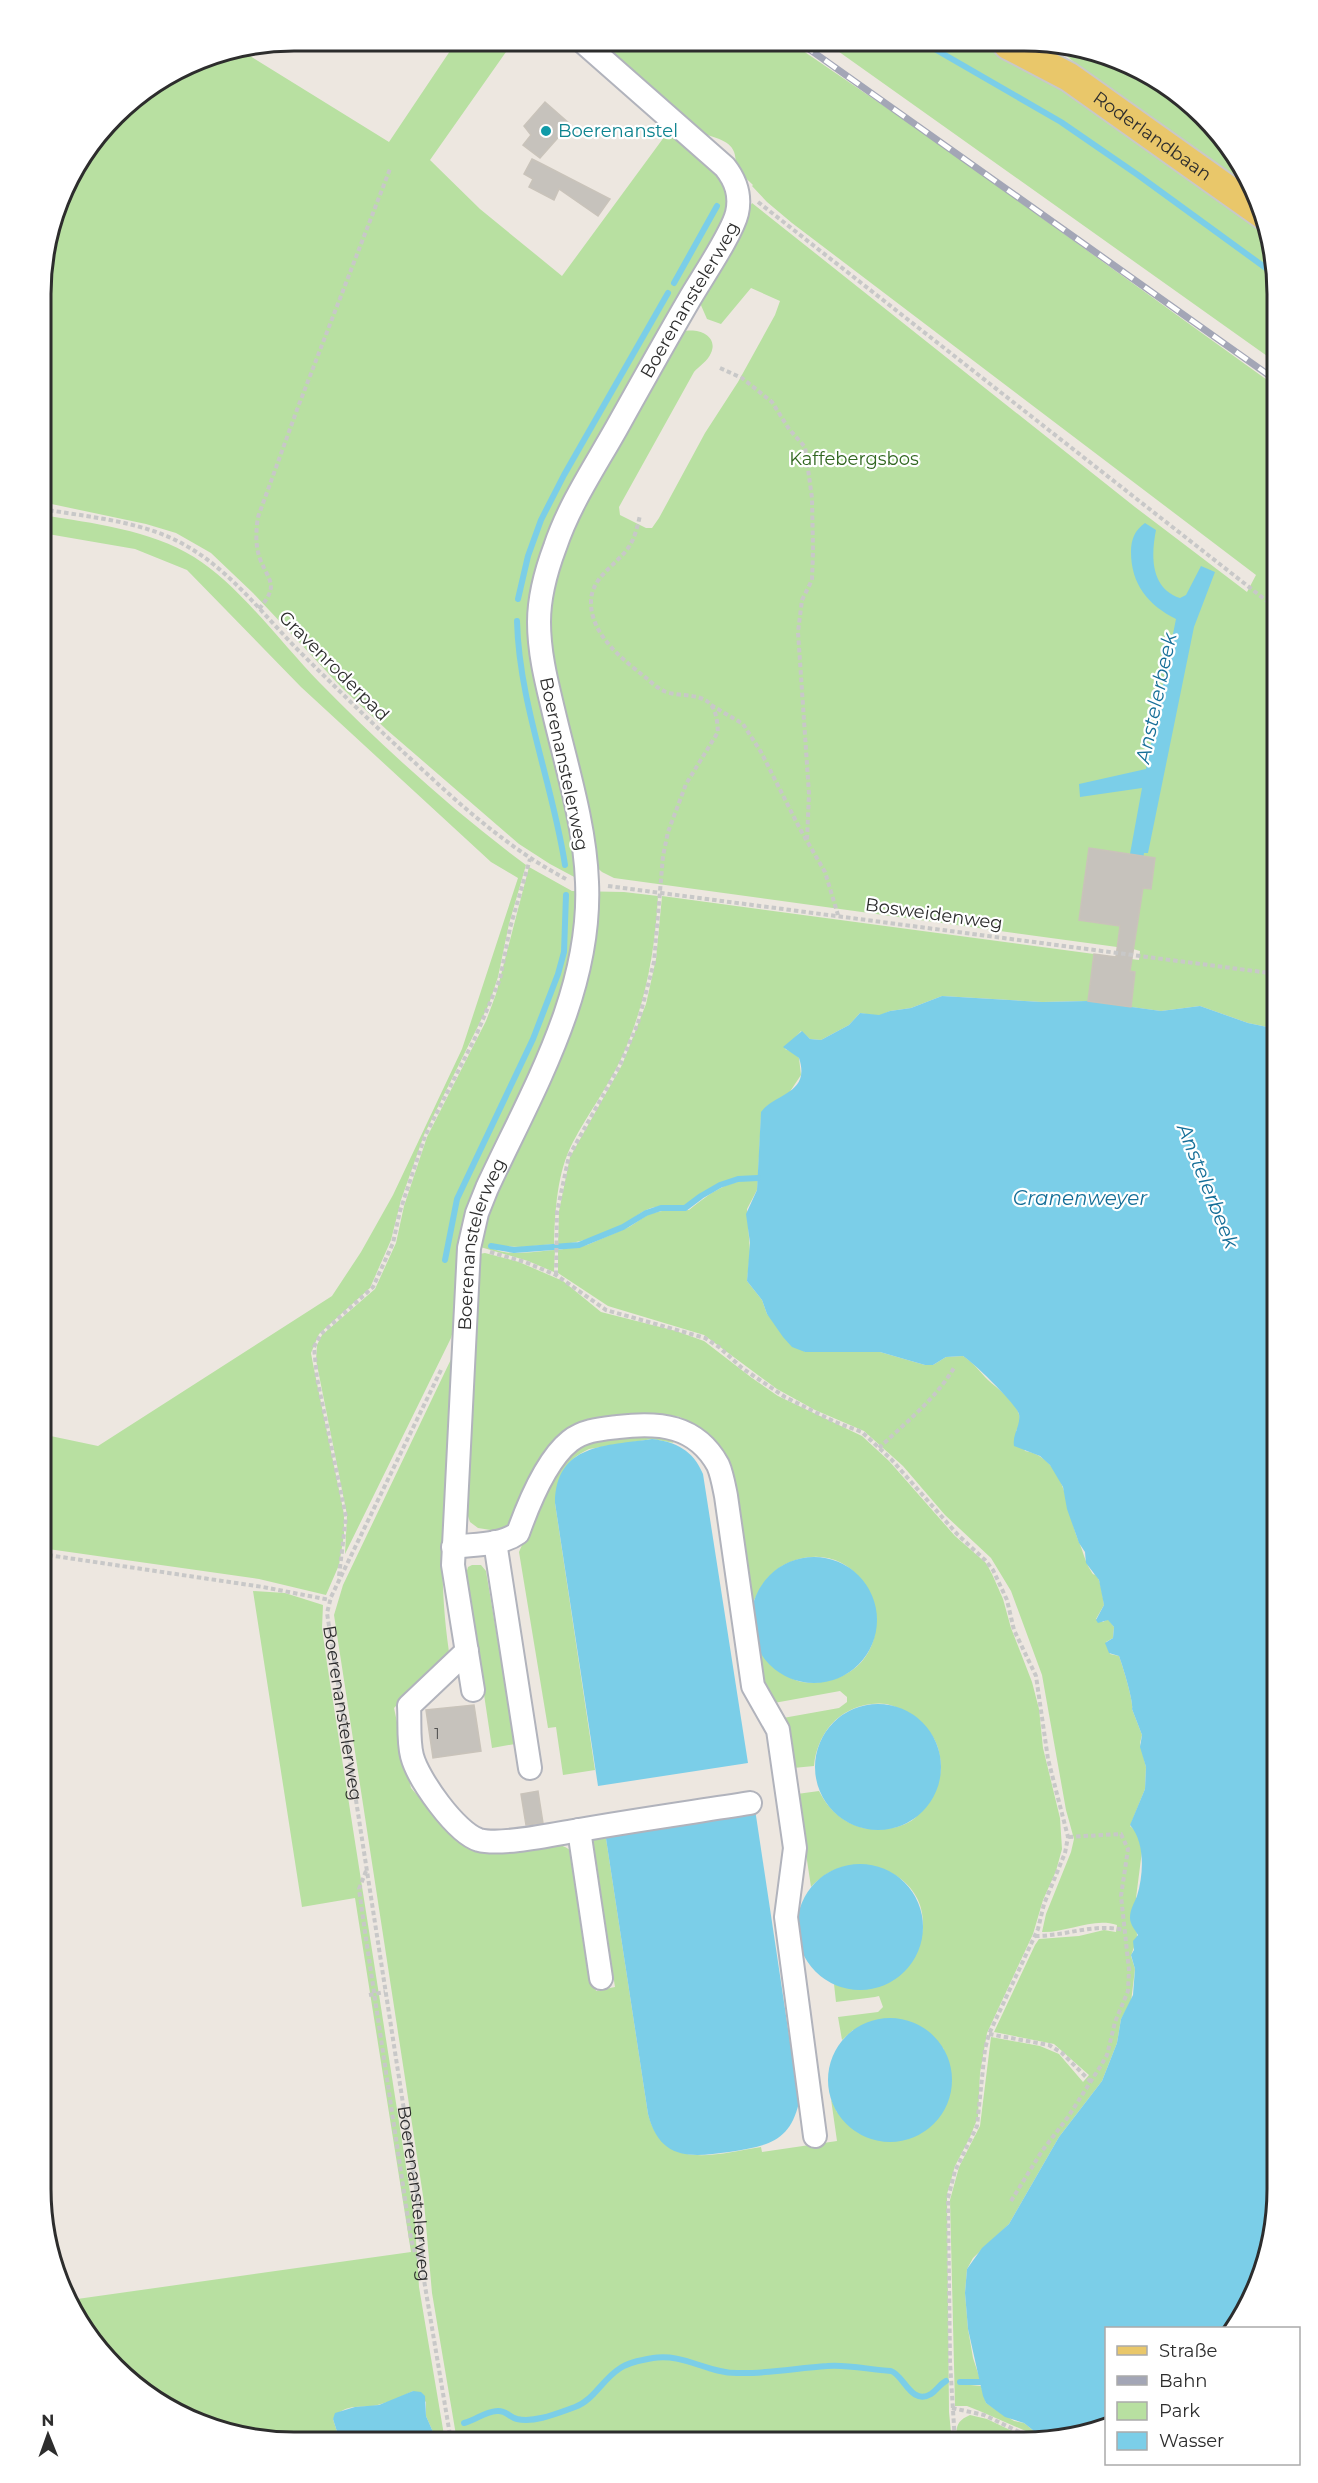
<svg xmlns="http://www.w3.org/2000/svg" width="1318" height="2483" font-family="Montserrat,sans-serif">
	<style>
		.green { fill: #b8e0a1; fill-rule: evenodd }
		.water { fill: #7bcee8 }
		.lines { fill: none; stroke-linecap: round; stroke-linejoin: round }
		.stream { stroke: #7bcee8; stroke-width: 6 }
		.building { fill: #c6c2bc; stroke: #c9c3ba; stroke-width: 1.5 }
		.minor-casing { stroke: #b1b3bc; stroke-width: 26 }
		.major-casing { stroke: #c8c8c8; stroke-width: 32 }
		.path { stroke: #c8c8c8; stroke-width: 4; stroke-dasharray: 4.5 3; stroke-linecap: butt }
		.minor { stroke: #fff; stroke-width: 22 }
		.major { stroke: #e9c76a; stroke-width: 28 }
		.rail-casing { stroke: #a3a6b6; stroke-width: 7 }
		.rail { stroke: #fff; stroke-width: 4.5; stroke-dasharray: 14; stroke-linecap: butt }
		.culture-dot { fill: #0f9aa8; stroke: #fff; stroke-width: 2 }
		.labels { text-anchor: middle; stroke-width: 4.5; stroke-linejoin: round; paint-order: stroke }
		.number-label { font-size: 15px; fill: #535251 }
		.culture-label { font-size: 18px; fill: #0d838f; stroke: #fff; text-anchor: start }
		.street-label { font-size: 18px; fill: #2d2d2d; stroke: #fff }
		.park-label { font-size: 18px; fill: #316720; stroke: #fff }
		.water-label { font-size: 20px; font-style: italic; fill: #166f98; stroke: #fff }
		.rim { fill: none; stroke: #2d2d2d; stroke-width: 3 }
	</style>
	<rect width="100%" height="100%" fill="#ede7e0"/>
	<path class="green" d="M 456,42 L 513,42 L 430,160 L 480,209 L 562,276 L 670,129 L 716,170 L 728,189 L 727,215 L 536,587 L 578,879 L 550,864 L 519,844 L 387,730 L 342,688 L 253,593 L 211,553 L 176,533 L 146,524 L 42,502 L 43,261 L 67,182 L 127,104 L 197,60 L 242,51 L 389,142 Z
		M 594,42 L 793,44 L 928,136 L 1277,387 L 1277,1029 L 1248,1023 L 1200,1006 L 1161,1011 L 1131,1007 L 1135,972 L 1130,971 L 1131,959 L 1139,960 L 1140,951 L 1133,949 L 1143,888 L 1151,889 L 1155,858 L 1089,848 L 1079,920 L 1120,926 L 1117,947 L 614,878 L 602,872 L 593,864 L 551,667 L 550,597 L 566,537 L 682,332 C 696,327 719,335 711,353 C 708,361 699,366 694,372 L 619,507 L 620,515 L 646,528 L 652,528 L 659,518 L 705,433 L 738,382 L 775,315 L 780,301 L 751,288 L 721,324 L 707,319 L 700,303 L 701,293 L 752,203 L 1135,507 L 1247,592 L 1256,575 L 792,223 L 767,202 L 752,186 L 753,185 L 735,168 C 739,144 724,140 704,134 Z
		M 828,44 L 999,45 L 1267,234 L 1277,294 L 1277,363 Z
		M 1054,45 C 1123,46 1193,98 1233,151 C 1242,163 1248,179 1254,192 L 1089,75 Z
		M 42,515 C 92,523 151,530 194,557 C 238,584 282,644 319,682 C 384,748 452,810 526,865 L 509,924 L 498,977 L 489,1004 L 424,1135 L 401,1200 L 391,1240 L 370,1288 L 319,1334 L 311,1353 L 313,1364 L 344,1514 L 344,1535 L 339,1565 L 326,1595 L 259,1579 L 41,1548 L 41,1434 L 98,1446 L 332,1296 L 361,1252 L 393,1195 L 462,1049 L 518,878 L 491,862 L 301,687 L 187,570 L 135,549 L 42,533 Z
		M 529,867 L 572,891 L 624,892 L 658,896 C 655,953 645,1007 621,1059 C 607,1088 588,1114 573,1142 C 557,1172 555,1211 554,1244 L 522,1247 L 488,1246 C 506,1258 534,1251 555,1250 L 554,1272 L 528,1261 L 477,1246 L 451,1338 L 345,1554 L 347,1515 L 316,1360 L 317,1345 L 322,1335 L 375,1289 L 396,1243 L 404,1206 L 427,1137 L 486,1021 L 496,994 Z
		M 662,896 L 1094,954 L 1088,1001 L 1042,1002 L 942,996 L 911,1008 L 890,1011 L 879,1016 L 860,1013 L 849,1025 L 821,1040 L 810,1039 L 801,1031 L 785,1049 L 795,1053 L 799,1058 L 801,1075 L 789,1093 L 767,1106 L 761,1116 L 758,1176 C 727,1176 708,1191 683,1206 C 672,1208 663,1204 651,1208 C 639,1212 631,1221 620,1227 C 600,1236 579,1243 558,1245 L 559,1211 L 570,1157 L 622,1065 L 646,1004 L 656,959 Z
		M 758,1179 L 757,1190 L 747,1209 L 750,1252 L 747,1281 L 762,1300 L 767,1314 L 805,1352 L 880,1352 L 925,1365 L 933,1365 L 946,1357 L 963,1356 C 973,1362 980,1372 988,1380 C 1001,1392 1030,1410 1016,1431 L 1025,1451 C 1038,1453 1048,1461 1055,1471 C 1068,1491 1069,1519 1079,1542 C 1083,1551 1085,1562 1091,1571 C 1095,1578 1093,1571 1098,1578 C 1101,1584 1103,1598 1104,1605 L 1096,1619 L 1103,1622 L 1108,1619 L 1114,1627 L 1113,1638 L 1106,1642 L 1110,1654 L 1119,1656 C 1122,1664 1134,1702 1132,1709 L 1142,1735 L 1140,1743 L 1146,1767 L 1145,1789 L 1130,1826 L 1137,1832 L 1142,1851 L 1136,1898 L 1137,1938 L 1131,1956 L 1135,1969 L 1131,2002 L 1121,2019 L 1117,2043 L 1102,2081 L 1059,2137 L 1009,2224 L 973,2258 L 967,2269 L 965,2293 L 968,2329 L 973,2358 L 980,2379 L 962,2380 L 960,2384 L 981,2386 L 986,2403 L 1014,2421 L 1024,2423 L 1044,2439 L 982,2412 L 967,2406 L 955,2406 L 950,2200 L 959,2167 L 980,2126 L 991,2037 L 1040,2046 L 1059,2054 L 1083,2082 L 1089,2075 L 1054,2044 L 994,2032 L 1035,1945 L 1039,1939 L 1079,1936 L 1104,1930 L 1116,1932 L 1117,1925 C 1093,1917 1067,1933 1042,1932 L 1046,1914 L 1071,1852 L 1074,1839 L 1066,1810 L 1042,1675 L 1011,1591 L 991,1558 L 945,1515 L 903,1466 L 864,1431 L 815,1410 L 777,1389 L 704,1335 L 608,1306 L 558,1273 L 558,1250 L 587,1245 L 629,1227 L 649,1214 L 662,1211 L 689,1210 C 713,1191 726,1181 758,1179 Z
		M 485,1253 L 519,1262 L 563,1281 L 601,1312 L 676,1331 L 704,1341 L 752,1378 L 778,1396 L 862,1436 L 889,1461 L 955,1536 L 986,1563 L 992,1574 L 1003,1599 L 1011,1628 L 1032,1682 L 1039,1709 L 1043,1748 L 1060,1818 L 1062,1849 L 1056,1871 L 1043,1900 L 1033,1934 L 987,2033 L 980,2073 L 978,2117 L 970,2137 L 955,2166 L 947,2194 L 949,2412 L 952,2442 L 457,2441 L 432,2293 L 424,2202 L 334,1615 L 343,1585 L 454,1353 L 479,1254 ZM 663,1414 L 680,1417 L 706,1433 L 751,1609 C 759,1585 773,1566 799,1559 C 874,1539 909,1655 834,1679 C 822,1683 805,1685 793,1679 C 781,1674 764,1652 754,1641 L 759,1672 L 774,1703 L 840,1691 L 847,1697 L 847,1702 L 839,1708 L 783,1718 L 793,1768 L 814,1766 C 817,1734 838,1708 871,1704 C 878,1703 887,1703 893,1706 C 899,1708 904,1712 909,1715 C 926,1726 937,1736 940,1757 C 943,1774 938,1786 928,1799 C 924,1805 920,1813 915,1818 C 907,1825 895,1828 885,1829 C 856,1832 832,1817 819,1791 L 797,1794 L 811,1887 C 827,1870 846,1862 868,1868 C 877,1870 888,1871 895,1875 C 956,1912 909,2010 834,1984 L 836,2002 L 875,1997 L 879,1996 L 883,2007 L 878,2012 L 838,2017 L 842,2040 L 853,2030 L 943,2048 C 956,2078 951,2106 928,2128 L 837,2112 L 831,2099 L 837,2141 L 762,2152 L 761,2147 C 716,2154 664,2172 648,2114 L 605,1832 L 591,1835 L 615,1987 L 596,1991 L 579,1866 C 574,1853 571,1848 557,1844 L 453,1836 L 411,1788 L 394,1708 L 449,1652 C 441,1596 441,1550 446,1493 L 465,1507 L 470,1522 L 478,1528 L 497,1531 L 512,1525 C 527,1493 543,1435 580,1423 C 600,1417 640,1416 663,1414 Z
		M 607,1435 L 664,1435 L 674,1443 L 652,1439 L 589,1449 C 561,1462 562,1476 555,1503 L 595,1770 L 563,1775 L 556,1727 L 548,1728 L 519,1552 L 553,1473 L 578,1447 Z
		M 472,1565 L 481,1565 L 486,1571 L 515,1744 L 492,1748 L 466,1574 L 468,1567 Z
		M 253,1591 L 285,1593 L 323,1605 L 322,1628 L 326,1657 L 415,2224 L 419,2287 L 445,2441 L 437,2441 L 426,2416 L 426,2402 L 413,2391 C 403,2396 392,2401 381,2404 C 363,2410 346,2401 333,2419 L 340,2441 L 261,2440 L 197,2423 L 139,2390 L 93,2343 L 70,2300 L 411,2252 L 355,1898 L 302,1907 Z
		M 970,2415 L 987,2419 L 1033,2441 L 958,2442 C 955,2428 956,2421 970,2415 Z"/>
	<path class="water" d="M 1145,523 L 1156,530 C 1151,555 1150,588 1180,598 L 1186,595 L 1201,566 L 1215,572 L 1194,627 L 1148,853 L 1144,853 L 1139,886 L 1132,855 L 1130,854 L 1142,788 L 1080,797 L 1079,784 L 1146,769 L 1176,619 C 1148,605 1131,584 1131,552 C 1131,539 1135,530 1145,523 Z
		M 942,996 L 1042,1002 L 1088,1001 L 1161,1011 L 1200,1006 L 1248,1023 L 1277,1029 L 1277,2206 L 1264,2271 L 1233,2328 L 1106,2328 L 1106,2428 L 1044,2439 L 1024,2423 L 1005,2417 L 986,2403 L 983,2396 L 968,2329 L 965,2293 L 967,2269 L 982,2248 L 1009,2224 L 1059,2137 L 1102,2081 L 1117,2043 L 1121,2019 L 1133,1995 L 1135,1969 L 1131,1955 L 1134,1950 L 1133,1941 L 1138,1935 C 1135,1930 1130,1924 1130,1918 C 1130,1909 1134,1904 1137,1896 C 1144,1873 1145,1842 1130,1825 L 1145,1789 L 1146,1767 L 1140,1747 L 1142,1735 L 1132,1709 C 1134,1702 1122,1664 1119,1656 L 1109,1653 L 1105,1643 L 1113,1638 L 1114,1627 L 1108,1620 L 1098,1623 L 1096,1620 L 1104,1605 L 1099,1580 L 1086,1563 L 1085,1552 L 1079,1543 L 1067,1509 L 1063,1487 L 1050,1465 L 1040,1456 L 1014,1446 C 1012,1434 1021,1426 1019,1414 C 1016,1404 973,1362 963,1356 L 946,1357 L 933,1365 L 925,1365 L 880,1352 L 805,1352 L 792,1347 L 783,1337 L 767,1314 L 762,1300 L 747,1281 L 750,1243 L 746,1214 L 757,1190 L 761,1112 C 775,1093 811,1094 799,1058 L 783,1047 L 802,1031 L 810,1039 L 821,1040 L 849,1025 L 860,1013 L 879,1015 L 890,1011 L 911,1008 Z
		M 652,1439 C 676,1442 693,1450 703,1474 L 748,1763 L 598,1786 L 555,1503 C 556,1443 606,1446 652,1439 Z
		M751 1620a63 63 0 1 1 126 0a63 63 0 1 1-126 0Z
		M815 1767a63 63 0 1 1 126 0a63 63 0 1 1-126 0Z
		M 755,1809 L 799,2102 C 790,2143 766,2146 729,2152 C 691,2157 660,2161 648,2114 L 605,1832 Z
		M797 1927a63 63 0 1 1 126 0a63 63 0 1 1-126 0Z
		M828 2080a62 62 0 1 1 124 0a62 62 0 1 1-124 0Z
		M 413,2391 L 421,2392 L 425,2396 L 426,2416 L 437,2441 L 340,2441 L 333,2419 L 335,2413 L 355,2407 L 379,2405 Z"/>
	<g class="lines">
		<path class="stream" d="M 926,44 L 1061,122 L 1138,175 L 1274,274
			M 674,283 L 717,206
			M 518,599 L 528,556 L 541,520 L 564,475 L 668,293
			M 517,621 C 519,703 553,785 565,865
			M 491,1246 L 514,1250 L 579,1245 L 623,1227 L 646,1213 L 661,1208 L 685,1208 L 701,1196 L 720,1185 L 738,1179 L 758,1178
			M 445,1260 L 457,1199 L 533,1039 L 558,974 L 564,952 L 566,895
			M 960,2382 L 981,2382
			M 464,2423 C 477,2420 483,2412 497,2411 C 506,2410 509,2417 517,2419 C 535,2423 558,2413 575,2407 C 593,2401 603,2379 619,2369 C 628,2362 642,2360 653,2358 C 683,2353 707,2373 737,2373 C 767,2374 797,2368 827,2366 C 848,2364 870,2370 891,2371 C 904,2375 911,2406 931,2394 C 937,2390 940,2384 946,2381"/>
	</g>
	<path class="building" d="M 545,102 L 570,124 L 540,158 L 523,145 L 531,135 L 524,126 Z
		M 532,159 L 542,164 L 610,199 L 598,216 L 559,189 L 554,200 L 529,187 L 533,179 L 524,174 Z
		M 1089,848 L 1155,858 L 1151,889 L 1143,888 L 1130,971 L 1135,972 L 1131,1007 L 1088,1001 L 1094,954 L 1116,957 L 1120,926 L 1079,920 Z
		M 474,1705 L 481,1751 L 433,1758 L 426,1710 Z
		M 538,1791 L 543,1823 L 526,1825 L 521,1794 Z"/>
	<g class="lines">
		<defs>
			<g id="minor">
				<path d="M 495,1542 L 530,1768"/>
				<path d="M 453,1547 C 474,1544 500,1546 518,1533 C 528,1505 546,1460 570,1441 C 584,1430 601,1429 618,1427 C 659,1422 696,1425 718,1465 C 722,1474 724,1486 726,1496 L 753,1686 L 778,1730 L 795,1848 L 786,1917 L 815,2136"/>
				<path d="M 467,1651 L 409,1706 C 410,1721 408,1741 412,1756 C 418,1779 456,1833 479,1840 C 501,1846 555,1834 579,1830 C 636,1820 693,1812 750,1803"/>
				<path id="s2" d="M 473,1690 L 453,1565 L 469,1248 L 477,1213 L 487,1188 C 532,1091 592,992 587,882 C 585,824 566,765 553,709 C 546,680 539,652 539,622 C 539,596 546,571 555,547 C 569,505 594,468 616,429 C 640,386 664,343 689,300 C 701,279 732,234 737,213 C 741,195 736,181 725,167 L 583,42"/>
				<path d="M 579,1830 L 601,1978"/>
			</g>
			<g id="major">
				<path id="s3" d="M 1008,45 L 1069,77 L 1265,216"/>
			</g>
		</defs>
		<use href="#minor" class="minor-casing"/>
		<use href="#major" class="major-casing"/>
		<g class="path">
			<path d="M 758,202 L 1277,609"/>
			<path d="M 720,368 L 742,378 L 772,402 L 789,429 L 805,447 L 812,498 L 813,551 L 812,580 L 802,600 L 798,632 L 809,794 L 807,840"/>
			<path d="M 42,509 C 88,517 142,521 183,544 C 229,569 261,612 297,649 C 339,691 381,732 425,772 C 468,812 513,851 566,879"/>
			<path d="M 259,609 C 279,585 270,583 260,559 C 255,545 256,531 258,517 L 298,407 L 390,169"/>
			<path d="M 711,705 L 743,724 L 761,752 L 800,829 L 825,872 L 838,915"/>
			<path d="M 608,886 L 1277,974"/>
			<path d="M 490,1252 L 525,1262 L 556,1275 L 606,1310 L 705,1338 L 719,1347 L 742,1368 L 785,1397 L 835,1422 L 862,1432 L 891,1459 L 958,1535 L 985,1560 L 993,1570 L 1007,1600 L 1014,1630 L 1036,1676 L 1048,1759 L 1068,1837 L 1065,1853 L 1044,1904 L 1038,1929 L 989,2034 L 985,2049 L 977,2126 L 955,2171 L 948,2198 L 950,2362 L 955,2442"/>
			<path d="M 556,1275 L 557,1212 L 569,1156 L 620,1065 L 638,1023 L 654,962 L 663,856 L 668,832 L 686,784 L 718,732 C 717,722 717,709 708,702 C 697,693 677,697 664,691 C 657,688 651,682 645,677 C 622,659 590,634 591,601 C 592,575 618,565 630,545 C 635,537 638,525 640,515"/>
			<path id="s1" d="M 441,1370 L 331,1597 L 327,1613 L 417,2194 L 424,2280 L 451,2441"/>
			<path d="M 879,1448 C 905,1423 937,1398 955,1366"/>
			<path d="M 41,1554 L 263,1587 L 330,1600"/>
			<path d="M 339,1576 L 346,1517 L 317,1378 L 314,1347 L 321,1334 L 373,1287 L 393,1243 L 400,1211 L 425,1136 L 475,1038 L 500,979 L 510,928 L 530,859"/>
			<path d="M 366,1871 L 359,1889 L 365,1932 L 411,2239 L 415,2253 L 422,2261"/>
			<path d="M 1035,1936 C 1066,1936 1093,1923 1124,1930"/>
			<path d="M 369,1995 L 385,1992"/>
			<path d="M 989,2034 L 1049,2045 L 1062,2053 L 1091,2082"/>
			<path d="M 1011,2201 L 1042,2151 L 1068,2117 L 1100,2067 L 1107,2055 L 1115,2022 L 1128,1991 L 1129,1970 L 1121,1896 L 1128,1849 L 1121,1834 L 1068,1837"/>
			<path d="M 952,2408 L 984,2415 L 1036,2440"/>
		</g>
		<use href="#minor" class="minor"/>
		<use href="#major" class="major"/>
		<defs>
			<path id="rail" d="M 802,44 L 1277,381"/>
		</defs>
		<use href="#rail" class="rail-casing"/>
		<use href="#rail" class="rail"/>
	</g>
	<circle class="culture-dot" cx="546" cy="131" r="6"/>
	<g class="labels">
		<g class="number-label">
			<text x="437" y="1739">1</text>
		</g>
		<g class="culture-label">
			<text x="558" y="137">Boerenanstel</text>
		</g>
		<g class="street-label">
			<text dy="6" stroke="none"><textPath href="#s3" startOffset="171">Roderlandbaan</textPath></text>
			<text dy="6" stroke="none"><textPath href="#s2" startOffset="1456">Boerenanstelerweg</textPath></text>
			<text transform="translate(334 666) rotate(45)" y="6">Gravenroderpad</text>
			<text transform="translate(564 764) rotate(78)" y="6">Boerenanstelerweg</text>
			<text transform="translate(934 914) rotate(8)" y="6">Bosweidenweg</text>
			<text dy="6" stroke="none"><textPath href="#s2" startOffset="450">Boerenanstelerweg</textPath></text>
			<text dy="6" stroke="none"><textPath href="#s1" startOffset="370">Boerenanstelerweg</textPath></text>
			<text dy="6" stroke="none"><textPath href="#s1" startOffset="856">Boerenanstelerweg</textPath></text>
		</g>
		<g class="park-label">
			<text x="854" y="465">Kaffebergsbos</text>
		</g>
		<g class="water-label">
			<text transform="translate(1156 698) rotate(-78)" y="7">Anstelerbeek</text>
			<text transform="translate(1208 1186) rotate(68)" y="7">Anstelerbeek</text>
			<text x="1080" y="1205">Cranenweyer</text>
		</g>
	</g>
	<path d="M0 0H1318V2483H0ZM294 51H1024A243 243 0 0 1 1267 294V2189A243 243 0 0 1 1024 2432H294A243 243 0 0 1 51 2189V294A243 243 0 0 1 294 51Z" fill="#fff" fill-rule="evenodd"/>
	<path class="rim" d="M294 51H1024A243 243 0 0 1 1267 294V2189A243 243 0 0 1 1024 2432H294A243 243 0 0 1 51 2189V294A243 243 0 0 1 294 51Z"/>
	<rect x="1105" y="2327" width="195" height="138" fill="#ffffff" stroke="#ababab" stroke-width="1.5"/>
	<rect x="1117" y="2346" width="30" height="9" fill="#e9c76a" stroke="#ababab" stroke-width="1.5"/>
	<text x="1159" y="2357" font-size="18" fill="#2d2d2d">Straße</text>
	<rect x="1117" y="2376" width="30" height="9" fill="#a3a6b6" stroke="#ababab" stroke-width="1.5"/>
	<text x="1159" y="2387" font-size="18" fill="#2d2d2d">Bahn</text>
	<rect x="1117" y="2402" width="30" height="18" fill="#b8e0a1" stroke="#ababab" stroke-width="1.5"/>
	<text x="1159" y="2417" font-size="18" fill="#2d2d2d">Park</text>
	<rect x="1117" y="2432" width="30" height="18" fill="#7bcee8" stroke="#ababab" stroke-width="1.5"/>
	<text x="1159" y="2447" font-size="18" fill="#2d2d2d">Wasser</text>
	<g transform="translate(48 2435) rotate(359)" stroke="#ffffff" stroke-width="4.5" paint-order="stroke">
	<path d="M0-4.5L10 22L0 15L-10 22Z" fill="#2d2d2d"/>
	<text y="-9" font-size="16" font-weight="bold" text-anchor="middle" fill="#2d2d2d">N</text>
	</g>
</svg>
